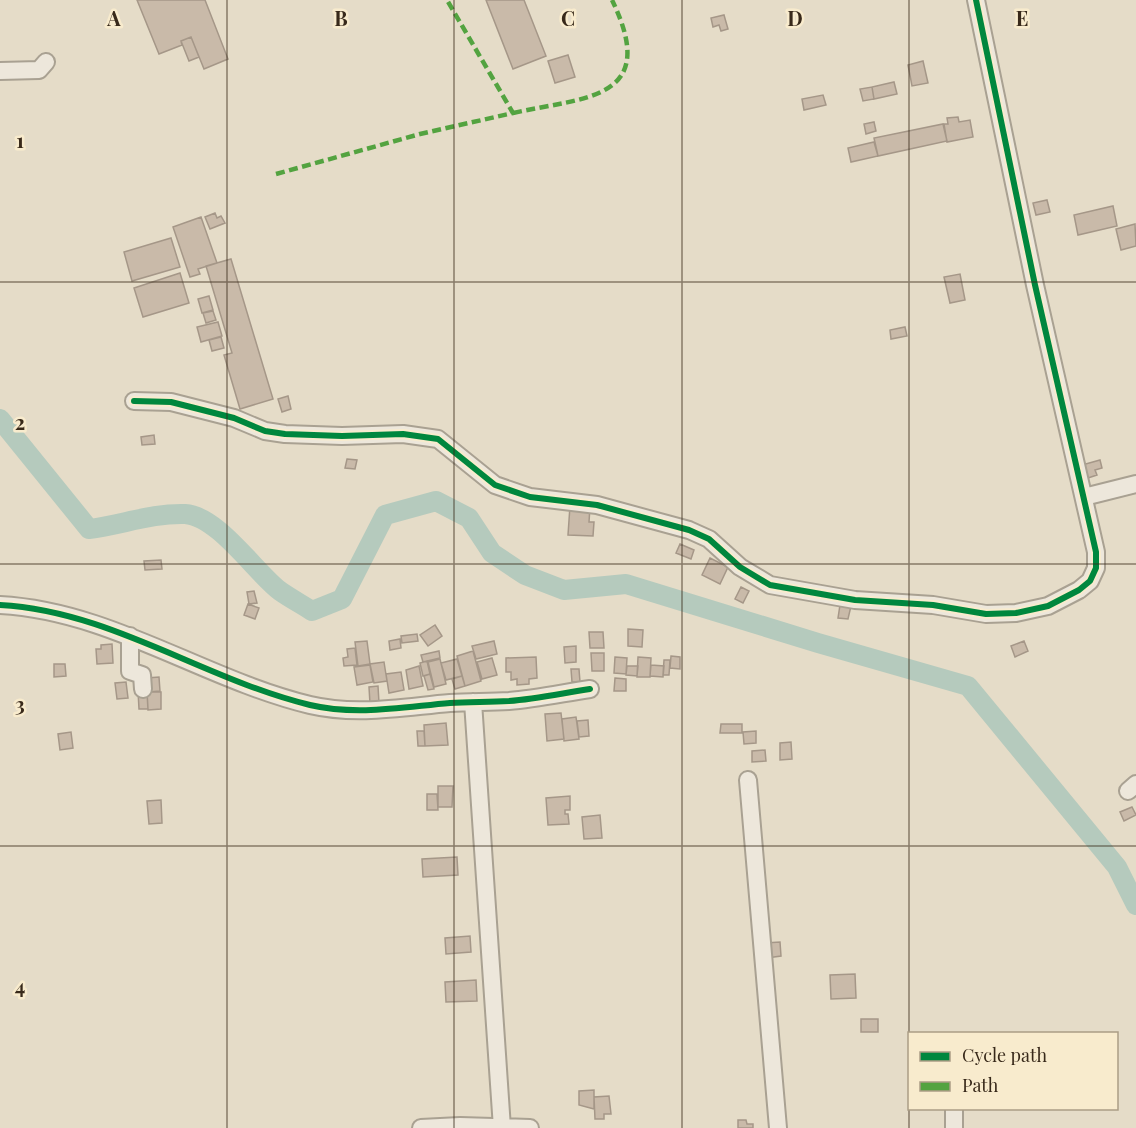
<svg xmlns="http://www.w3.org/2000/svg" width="1136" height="1128" font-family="'Playfair Display',serif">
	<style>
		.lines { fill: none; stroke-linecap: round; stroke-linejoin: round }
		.river { stroke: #b5cabd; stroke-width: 20 }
		.building { fill: #c9baa9; stroke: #a59788; stroke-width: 1.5 }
		.minor-casing { stroke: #a9a192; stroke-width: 20 }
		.minor { stroke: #ede7db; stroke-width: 16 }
		.quiet { stroke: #53a340; stroke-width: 4.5; stroke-dasharray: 9 4.5; stroke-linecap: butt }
		.cycleway-casing { stroke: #f8ebcd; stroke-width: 10 }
		.cycleway { stroke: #00873e; stroke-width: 6 }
		.grid { fill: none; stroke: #38291a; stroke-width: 1.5; stroke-opacity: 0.55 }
		.grid-label { font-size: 20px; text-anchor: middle; font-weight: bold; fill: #38291a; stroke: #f8ebcd; stroke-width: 5; stroke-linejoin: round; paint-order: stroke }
	</style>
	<rect width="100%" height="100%" fill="#e5dcc8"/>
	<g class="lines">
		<path class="river" d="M 0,419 L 89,529 C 121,525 152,513 185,514 C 218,516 255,572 280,591 C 290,598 301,604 312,611 L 342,599 L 385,515 L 436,501 L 469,518 L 492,553 L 525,575 L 564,590 L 626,584 L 818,643 L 968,686 L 1117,867 L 1136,905"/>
	</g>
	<path class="building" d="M 137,0 L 205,0 L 228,59 L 204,69 L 191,37 L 181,41 L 182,45 L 159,54 Z
		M 486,0 L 524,0 L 546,56 L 513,69 Z
		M 724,15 L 728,29 L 721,31 L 719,25 L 713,27 L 711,18 Z
		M 191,37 L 199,57 L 189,61 L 181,41 Z
		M 568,55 L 575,77 L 555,83 L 548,61 Z
		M 923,61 L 928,83 L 912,86 L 908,65 Z
		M 894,82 L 897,94 L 874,99 L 872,87 Z
		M 872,87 L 874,99 L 863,101 L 860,89 Z
		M 823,95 L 826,105 L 804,110 L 802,99 Z
		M 958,117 L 959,122 L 970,120 L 973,137 L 947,142 L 944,124 L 948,124 L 947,118 Z
		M 874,122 L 876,131 L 866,134 L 864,124 Z
		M 943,124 L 947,141 L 878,156 L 874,138 Z
		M 874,142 L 878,156 L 851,162 L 848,148 Z
		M 1047,200 L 1050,212 L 1036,215 L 1033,203 Z
		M 1113,206 L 1117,226 L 1078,235 L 1074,215 Z
		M 215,213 L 217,218 L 221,216 L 225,223 L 210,229 L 205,217 Z
		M 201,217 L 217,263 L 198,269 L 200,274 L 190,277 L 173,227 Z
		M 1135,224 L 1136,246 L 1121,250 L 1116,229 Z
		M 171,238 L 180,267 L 132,281 L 124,252 Z
		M 231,259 L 273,399 L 240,409 L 224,355 L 232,353 L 206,266 Z
		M 180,273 L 189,303 L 143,317 L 134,288 Z
		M 960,274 L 965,300 L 950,303 L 944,277 Z
		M 209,296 L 213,310 L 202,313 L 198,299 Z
		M 213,311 L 216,320 L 206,323 L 203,313 Z
		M 218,322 L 222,336 L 201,342 L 197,327 Z
		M 905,327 L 907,336 L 891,339 L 890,330 Z
		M 221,337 L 224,348 L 212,351 L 209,340 Z
		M 288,396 L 291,409 L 282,412 L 278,399 Z
		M 154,435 L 155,444 L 142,445 L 141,437 Z
		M 347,459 L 357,460 L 355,469 L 345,468 Z
		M 1100,460 L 1102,468 L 1095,470 L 1097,475 L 1085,479 L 1082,465 Z
		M 570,506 L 590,507 L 589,522 L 594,522 L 593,536 L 568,535 Z
		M 680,544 L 694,550 L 691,559 L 676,553 Z
		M 710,558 L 728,567 L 720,584 L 702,575 Z
		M 161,560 L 162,569 L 145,570 L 144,561 Z
		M 741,587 L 749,591 L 743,603 L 735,599 Z
		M 254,591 L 257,603 L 249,604 L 247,592 Z
		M 248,604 L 259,608 L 255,619 L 244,615 Z
		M 840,605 L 851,606 L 848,619 L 838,618 Z
		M 435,625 L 442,636 L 428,646 L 420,635 Z
		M 628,629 L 643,630 L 642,647 L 628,646 Z
		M 589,632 L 603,632 L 604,648 L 590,648 Z
		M 417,634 L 418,641 L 402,643 L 401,636 Z
		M 400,639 L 401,648 L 390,650 L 389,641 Z
		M 367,641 L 370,664 L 358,666 L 355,642 Z
		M 494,641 L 497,654 L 476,659 L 472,646 Z
		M 1024,641 L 1028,651 L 1015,657 L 1011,646 Z
		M 112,644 L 113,663 L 97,664 L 96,649 L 101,649 L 101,645 Z
		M 576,646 L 576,662 L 565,663 L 564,647 Z
		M 355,648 L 357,665 L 344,666 L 343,658 L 348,657 L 347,649 Z
		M 439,651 L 440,658 L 423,662 L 421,655 Z
		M 473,651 L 481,681 L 465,686 L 457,656 Z
		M 591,653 L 604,653 L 604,671 L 592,671 Z
		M 671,656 L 680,657 L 680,669 L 670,668 Z
		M 536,657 L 537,678 L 529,679 L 529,684 L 517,685 L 517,679 L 511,680 L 511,672 L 506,672 L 506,658 Z
		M 615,657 L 627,658 L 626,674 L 614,673 Z
		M 638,657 L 651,658 L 650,677 L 637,677 Z
		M 492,658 L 497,675 L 482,679 L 477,662 Z
		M 440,659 L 446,684 L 434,687 L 428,662 Z
		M 457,659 L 462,676 L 446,680 L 441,663 Z
		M 664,660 L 670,660 L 669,675 L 663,675 Z
		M 427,661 L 430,674 L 423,676 L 420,663 Z
		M 384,662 L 387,681 L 374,683 L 370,664 Z
		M 54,664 L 65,664 L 66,676 L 54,677 Z
		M 370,665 L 373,682 L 357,685 L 354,667 Z
		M 651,665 L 664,666 L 663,677 L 650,676 Z
		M 419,666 L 423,686 L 409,689 L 406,670 Z
		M 627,666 L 638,666 L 637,676 L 626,675 Z
		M 571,669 L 579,669 L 580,682 L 572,682 Z
		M 401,672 L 404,690 L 389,693 L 386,674 Z
		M 430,674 L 434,689 L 428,690 L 424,676 Z
		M 462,676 L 465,686 L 455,689 L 452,679 Z
		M 159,677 L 160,691 L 148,692 L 147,678 Z
		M 615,678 L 626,679 L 626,691 L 614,691 Z
		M 126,682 L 128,698 L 117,699 L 115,683 Z
		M 378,686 L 379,703 L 370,704 L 369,687 Z
		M 138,691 L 147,691 L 148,709 L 139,709 Z
		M 147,692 L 161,692 L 161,709 L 148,710 Z
		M 561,713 L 564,739 L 547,741 L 545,714 Z
		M 576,717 L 579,739 L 564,741 L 562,719 Z
		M 588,720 L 589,736 L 579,737 L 577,721 Z
		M 446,723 L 448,745 L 425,746 L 424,725 Z
		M 721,724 L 742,724 L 742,733 L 720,733 Z
		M 417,731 L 424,731 L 425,746 L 418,746 Z
		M 756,731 L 756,743 L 744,744 L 743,732 Z
		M 71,732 L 73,748 L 60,750 L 58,734 Z
		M 791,742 L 792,759 L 780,760 L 780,743 Z
		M 765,750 L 766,761 L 752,762 L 752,751 Z
		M 438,786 L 453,786 L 452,807 L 438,807 Z
		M 427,794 L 437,794 L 438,810 L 427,810 Z
		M 570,796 L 570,810 L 565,810 L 565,814 L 568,814 L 569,824 L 548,825 L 546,798 Z
		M 161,800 L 162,823 L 149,824 L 147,801 Z
		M 1132,807 L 1136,815 L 1124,821 L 1120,812 Z
		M 600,815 L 602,838 L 584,839 L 582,817 Z
		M 457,857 L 458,875 L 423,877 L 422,859 Z
		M 470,936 L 471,952 L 446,954 L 445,938 Z
		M 780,942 L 781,956 L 767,958 L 765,943 Z
		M 855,974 L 856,998 L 831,999 L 830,975 Z
		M 476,980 L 477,1001 L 446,1002 L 445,982 Z
		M 861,1019 L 878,1019 L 878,1032 L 861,1032 Z
		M 594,1090 L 594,1109 L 579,1105 L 579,1091 Z
		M 609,1096 L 611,1114 L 604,1114 L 604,1119 L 595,1119 L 594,1097 Z
		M 738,1120 L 746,1120 L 747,1124 L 753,1124 L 753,1128 L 738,1128 Z"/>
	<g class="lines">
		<defs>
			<path id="minor" d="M 0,71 L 39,70 L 46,62
				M 134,401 L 171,402 L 234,418 L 265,431 L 285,434 L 342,436 L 403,434 L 438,439 L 495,485 L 530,497 L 597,505 L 689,530 L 709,539 L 740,567 L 770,585 L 855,600 L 933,605 L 986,614 L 1016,613 L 1048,606 L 1079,590 L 1090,581 L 1096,568 L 1096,552 L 1035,285 L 976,0
				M 1084,497 L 1136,484
				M 0,605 C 111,611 203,679 310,705 C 357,716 403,707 450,703 C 469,702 489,702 509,701 C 536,699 563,693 590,689
				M 130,636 L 130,671 L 142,675 L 143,689
				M 473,702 L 502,1128
				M 748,780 L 778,1128
				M 1128,791 L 1136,784
				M 421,1128 L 460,1126 L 530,1128
				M 954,1128 L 954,1108"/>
		</defs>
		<use href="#minor" class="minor-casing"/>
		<use href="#minor" class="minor"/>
		<path class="quiet" d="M 513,113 C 584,97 661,101 612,0
			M 276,174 L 420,134 L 513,113 L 447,0"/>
		<defs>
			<path id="cycleway" d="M 134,401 L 171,402 L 234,418 L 265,431 L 285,434 L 342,436 L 403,434 L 438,439 L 495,485 L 530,497 L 597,505 L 689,530 L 709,539 L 740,567 L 770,585 L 855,600 L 933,605 L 986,614 L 1016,613 L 1048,606 L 1079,590 L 1090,581 L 1096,568 L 1096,552 L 1035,285 L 976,0
				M 0,605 C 111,611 203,679 310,705 C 357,716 403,707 450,703 C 469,702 489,702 509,701 C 536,699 563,693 590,689"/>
		</defs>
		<use href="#cycleway" class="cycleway-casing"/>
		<use href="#cycleway" class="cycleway"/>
	</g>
	<path class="grid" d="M 227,0 L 227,1128M 454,0 L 454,1128M 682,0 L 682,1128M 909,0 L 909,1128M 0,282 L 1136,282M 0,564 L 1136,564M 0,846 L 1136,846"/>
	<g class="grid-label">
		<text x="114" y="26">A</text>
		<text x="341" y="26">B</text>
		<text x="568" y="26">C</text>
		<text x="795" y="26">D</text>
		<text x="1022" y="26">E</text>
		<text x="20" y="148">1</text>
		<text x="20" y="430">2</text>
		<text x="20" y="712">3</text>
		<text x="20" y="994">4</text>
	</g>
	<rect x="908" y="1032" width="210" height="78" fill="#f8ebcd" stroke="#ab9d85" stroke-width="1.5"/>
	<rect x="920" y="1052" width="30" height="9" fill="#00873e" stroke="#ab9d85" stroke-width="1.5"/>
	<text x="962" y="1062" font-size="18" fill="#38291a">Cycle path</text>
	<rect x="920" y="1082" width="30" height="9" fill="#53a340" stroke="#ab9d85" stroke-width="1.5"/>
	<text x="962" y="1092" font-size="18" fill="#38291a">Path</text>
</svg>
